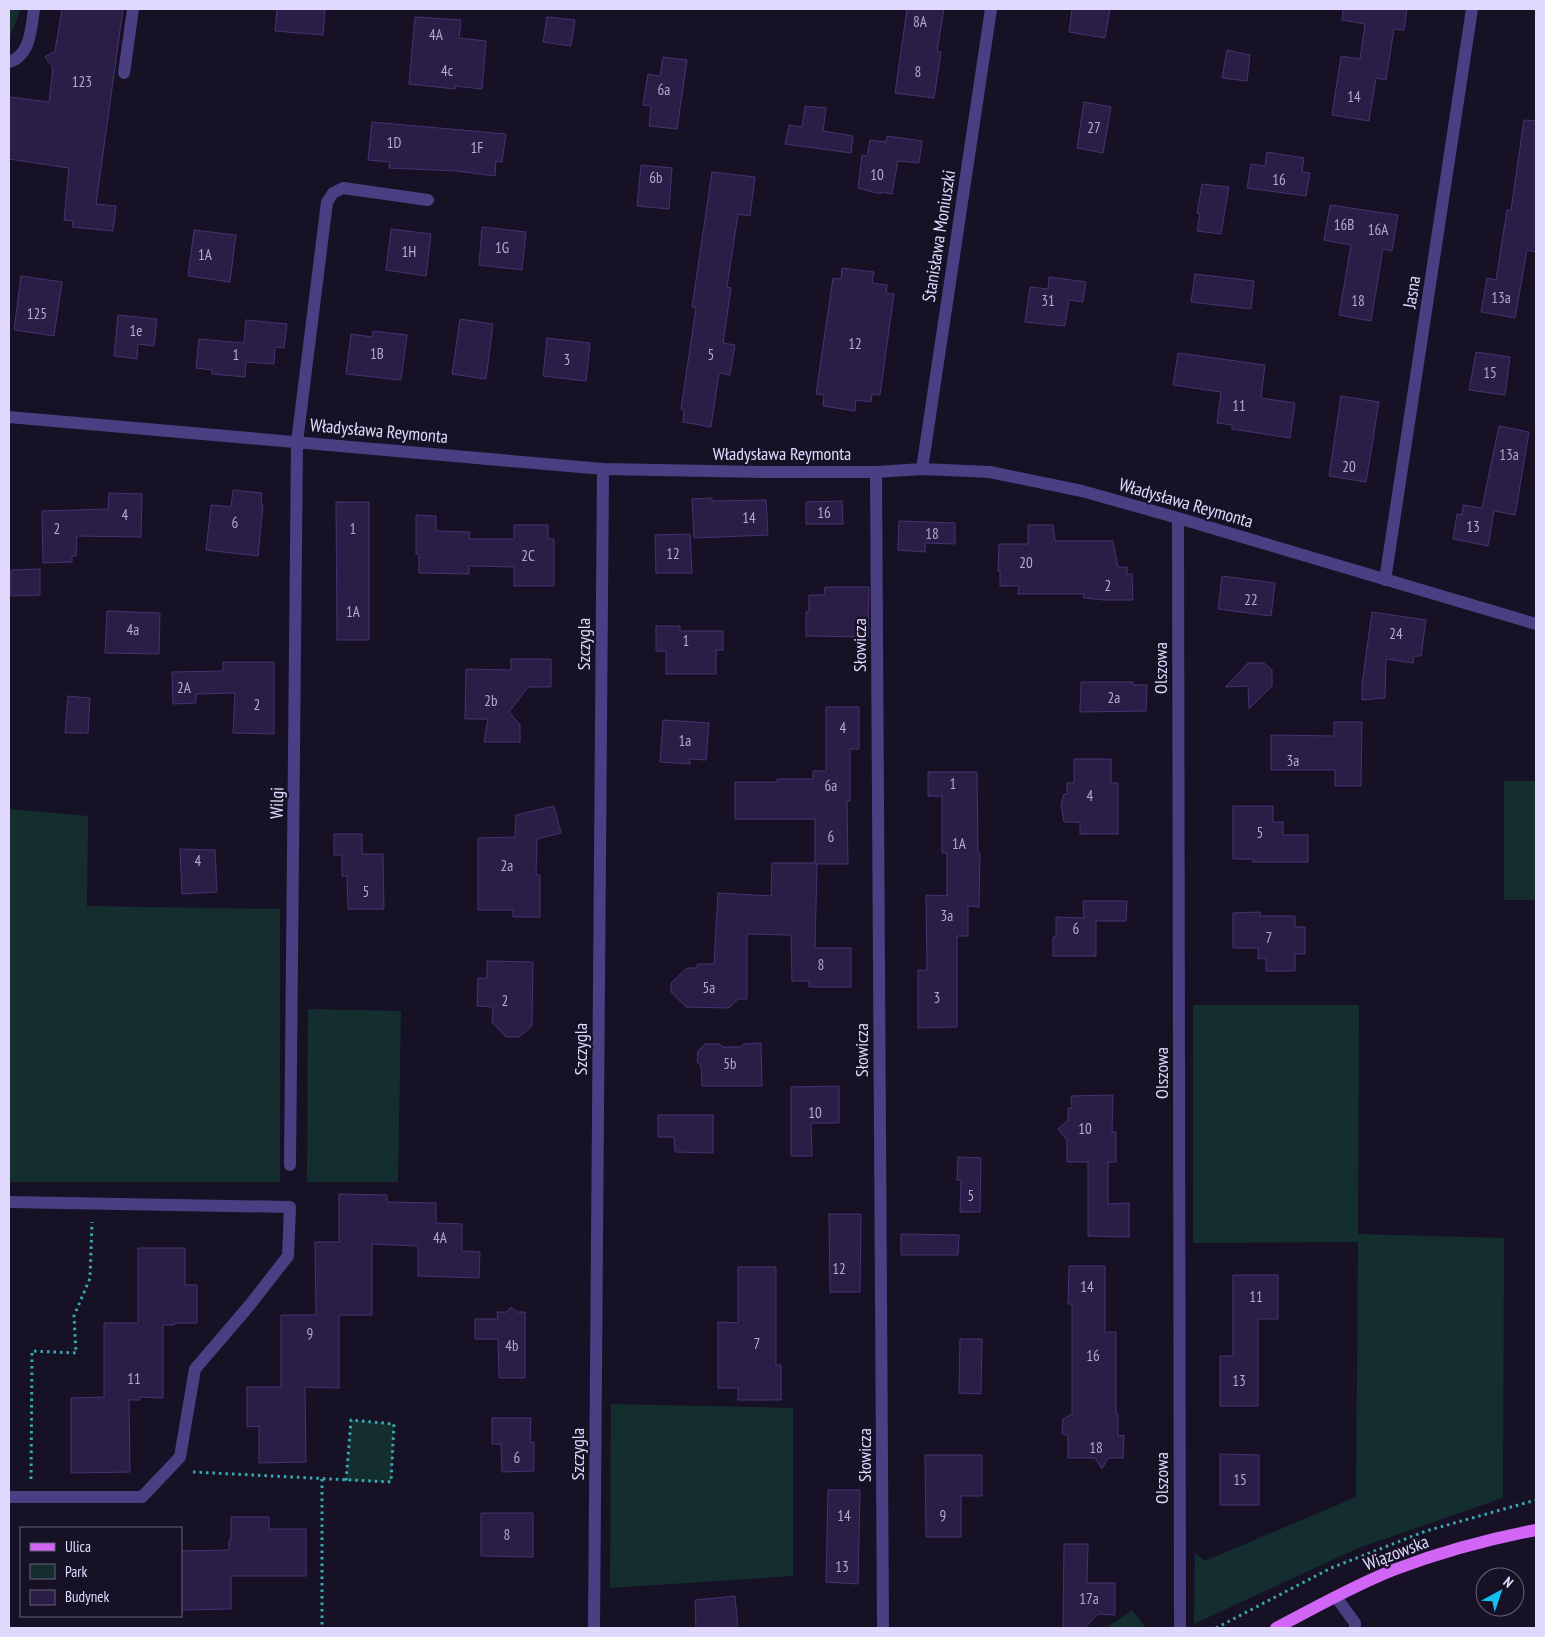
<svg xmlns="http://www.w3.org/2000/svg" width="1545" height="1637" font-family="'PT Sans Narrow',sans-serif">
	<style>
		.green { fill: #142e30 }
		.building { fill: #2b1e46; stroke: #463271 }
		.lines { fill: none; stroke-linecap: round; stroke-linejoin: round }
		.path { stroke: #37abb2; stroke-width: 3; stroke-dasharray: 2.5 4; stroke-linecap: butt }
		.minor { stroke: #4a3f82; stroke-width: 12 }
		.major { stroke: #d166f6; stroke-width: 12 }
		.labels { text-anchor: middle; stroke-width: 4.5; stroke-linejoin: round; paint-order: stroke }
		.number-label { font-size: 15px; fill: #b4aacf }
		.street-label { font-size: 18px; fill: #e1d9fd; stroke: #171126 }
	</style>
	<rect width="100%" height="100%" fill="#171126"/>
	<path class="green" d="M 9,9 L 21,9 L 9,39 Z
		M 1504,781 L 1536,781 L 1536,900 L 1504,900 Z
		M 9,809 L 88,816 L 87,906 L 280,909 L 280,1182 L 9,1182 Z
		M 1193,1005 L 1359,1005 L 1358,1234 L 1504,1238 L 1503,1498 L 1358,1548 L 1194,1624 L 1195,1553 L 1205,1561 L 1356,1497 L 1358,1242 L 1193,1243 Z
		M 308,1009 L 401,1011 L 398,1182 L 307,1182 Z
		M 611,1404 L 793,1408 L 793,1576 L 610,1588 Z
		M 351,1420 L 394,1424 L 391,1482 L 346,1481 Z
		M 1132,1610 L 1146,1628 L 1106,1628 Z"/>
	<path class="building" d="M 62,9 L 123,9 L 96,204 L 116,206 L 113,231 L 72,227 L 73,221 L 64,220 L 69,168 L 9,159 L 9,97 L 49,102 L 53,67 L 45,57 L 55,51 Z
		M 277,9 L 325,9 L 323,35 L 275,31 Z
		M 907,9 L 944,9 L 937,51 L 941,52 L 934,98 L 895,93 Z
		M 1072,9 L 1110,9 L 1105,38 L 1069,32 Z
		M 1343,9 L 1407,9 L 1404,30 L 1394,29 L 1386,80 L 1376,78 L 1369,121 L 1332,115 L 1341,56 L 1360,59 L 1365,24 L 1342,20 Z
		M 415,17 L 461,20 L 459,38 L 486,41 L 482,89 L 455,86 L 455,89 L 409,84 Z
		M 547,17 L 575,20 L 571,46 L 543,42 Z
		M 1227,50 L 1250,55 L 1247,81 L 1222,78 Z
		M 663,57 L 687,60 L 677,129 L 649,126 L 651,106 L 643,105 L 648,74 L 660,76 Z
		M 1084,102 L 1111,107 L 1103,153 L 1077,148 Z
		M 805,106 L 826,108 L 823,131 L 853,136 L 851,153 L 785,144 L 789,125 L 802,127 Z
		M 1524,120 L 1536,121 L 1536,252 L 1527,250 L 1515,318 L 1481,312 L 1487,278 L 1496,280 L 1507,210 L 1511,210 Z
		M 372,122 L 506,134 L 502,162 L 496,161 L 495,176 L 457,171 L 389,168 L 390,162 L 368,160 Z
		M 887,136 L 922,141 L 919,163 L 898,161 L 892,194 L 881,192 L 881,194 L 858,188 L 862,155 L 867,156 L 870,140 L 886,142 Z
		M 1267,152 L 1304,158 L 1302,172 L 1310,173 L 1306,196 L 1247,188 L 1251,164 L 1265,166 Z
		M 641,165 L 672,168 L 669,209 L 637,206 Z
		M 712,172 L 755,177 L 750,216 L 738,214 L 727,287 L 731,288 L 723,343 L 735,345 L 730,375 L 719,373 L 711,427 L 683,422 L 684,410 L 681,409 L 696,308 L 692,307 Z
		M 1202,184 L 1229,187 L 1221,234 L 1197,231 L 1200,214 L 1197,213 Z
		M 1330,205 L 1398,215 L 1392,251 L 1383,249 L 1371,321 L 1339,315 L 1351,245 L 1324,240 Z
		M 482,227 L 526,232 L 522,270 L 479,265 Z
		M 391,229 L 431,234 L 426,276 L 386,270 Z
		M 194,230 L 236,235 L 230,282 L 188,276 Z
		M 842,268 L 874,272 L 872,283 L 887,285 L 886,293 L 894,294 L 880,395 L 872,394 L 871,402 L 856,400 L 855,411 L 823,406 L 824,395 L 816,394 L 833,278 L 841,279 Z
		M 1195,274 L 1254,281 L 1251,309 L 1191,302 Z
		M 21,276 L 62,282 L 54,336 L 14,330 Z
		M 1049,277 L 1086,282 L 1083,302 L 1069,300 L 1065,326 L 1025,322 L 1030,287 L 1048,289 Z
		M 118,315 L 157,319 L 154,346 L 138,344 L 137,359 L 114,356 Z
		M 460,319 L 493,324 L 486,379 L 452,374 Z
		M 246,320 L 287,324 L 284,348 L 275,347 L 274,364 L 246,362 L 245,377 L 212,374 L 212,370 L 196,368 L 199,339 L 244,343 Z
		M 373,331 L 407,335 L 401,380 L 346,374 L 351,334 L 372,337 Z
		M 547,338 L 590,343 L 586,381 L 543,376 Z
		M 1476,352 L 1510,357 L 1505,395 L 1469,390 Z
		M 1178,353 L 1265,365 L 1261,398 L 1295,403 L 1290,438 L 1232,429 L 1232,425 L 1217,423 L 1221,392 L 1173,385 Z
		M 1341,396 L 1379,402 L 1366,482 L 1329,476 Z
		M 1499,426 L 1529,432 L 1515,515 L 1494,511 L 1488,546 L 1453,539 L 1457,514 L 1462,515 L 1463,505 L 1482,508 Z
		M 233,490 L 262,493 L 261,505 L 263,505 L 258,556 L 206,550 L 211,505 L 231,507 Z
		M 109,493 L 142,494 L 141,537 L 77,536 L 76,556 L 72,556 L 72,562 L 43,563 L 42,511 L 108,509 Z
		M 712,498 L 712,501 L 766,500 L 768,535 L 694,538 L 692,499 Z
		M 842,501 L 843,524 L 806,524 L 806,502 Z
		M 336,502 L 369,502 L 369,640 L 337,640 Z
		M 416,515 L 436,516 L 436,531 L 470,532 L 469,539 L 514,539 L 514,525 L 548,525 L 548,539 L 554,539 L 554,586 L 514,586 L 514,567 L 469,566 L 469,574 L 419,573 L 419,554 L 416,554 Z
		M 899,521 L 955,523 L 955,544 L 925,543 L 925,552 L 898,550 Z
		M 1028,525 L 1053,525 L 1055,541 L 1113,541 L 1118,567 L 1127,567 L 1127,574 L 1132,574 L 1133,600 L 1104,600 L 1084,598 L 1084,594 L 1018,594 L 1019,586 L 1000,586 L 1000,571 L 998,571 L 999,544 L 1028,544 Z
		M 690,534 L 692,573 L 656,573 L 655,535 Z
		M 40,569 L 40,595 L 11,596 L 11,570 Z
		M 1222,576 L 1275,583 L 1271,616 L 1218,609 Z
		M 825,587 L 869,587 L 868,637 L 806,636 L 806,612 L 809,612 L 809,595 L 824,595 Z
		M 107,611 L 160,613 L 159,654 L 105,653 Z
		M 1372,612 L 1426,620 L 1421,656 L 1414,656 L 1413,663 L 1386,659 L 1385,698 L 1362,700 L 1362,685 Z
		M 656,626 L 680,626 L 680,631 L 723,631 L 723,650 L 716,650 L 716,674 L 666,674 L 666,651 L 656,651 Z
		M 511,659 L 551,659 L 551,687 L 528,687 L 509,712 L 520,725 L 520,742 L 484,742 L 488,719 L 465,719 L 466,669 L 511,670 Z
		M 223,662 L 274,662 L 274,734 L 233,733 L 235,693 L 196,694 L 196,703 L 173,704 L 172,672 L 223,671 Z
		M 1248,663 L 1264,663 L 1272,670 L 1272,686 L 1249,709 L 1248,686 L 1225,687 Z
		M 1081,682 L 1133,682 L 1133,685 L 1147,685 L 1146,711 L 1080,712 Z
		M 68,696 L 90,698 L 88,733 L 65,733 Z
		M 826,707 L 859,707 L 859,749 L 850,749 L 850,801 L 847,801 L 848,864 L 817,864 L 815,948 L 851,948 L 851,987 L 809,987 L 809,981 L 792,981 L 791,935 L 747,934 L 747,999 L 738,999 L 729,1008 L 686,1007 L 671,992 L 671,983 L 687,968 L 697,968 L 697,964 L 714,964 L 718,893 L 771,896 L 772,863 L 815,863 L 815,819 L 735,819 L 735,782 L 777,782 L 777,779 L 813,779 L 813,771 L 826,771 Z
		M 663,720 L 709,723 L 706,760 L 690,759 L 690,764 L 660,762 Z
		M 1334,722 L 1362,722 L 1361,786 L 1335,786 L 1335,770 L 1271,770 L 1271,735 L 1334,736 Z
		M 1074,759 L 1111,759 L 1111,783 L 1118,783 L 1118,834 L 1080,834 L 1080,822 L 1064,822 L 1061,805 L 1064,794 L 1067,794 L 1067,783 L 1074,783 Z
		M 928,772 L 977,772 L 978,853 L 980,853 L 979,907 L 968,906 L 968,936 L 957,936 L 957,1027 L 918,1028 L 918,970 L 927,970 L 926,895 L 947,896 L 947,853 L 942,853 L 942,796 L 928,796 Z
		M 554,806 L 561,833 L 537,839 L 536,875 L 540,875 L 540,917 L 513,917 L 513,910 L 478,910 L 478,838 L 515,837 L 516,815 Z
		M 1233,806 L 1273,806 L 1273,822 L 1283,822 L 1283,835 L 1308,835 L 1308,862 L 1253,862 L 1253,859 L 1233,859 Z
		M 334,834 L 362,834 L 362,854 L 383,854 L 384,909 L 348,909 L 347,876 L 342,876 L 342,855 L 334,855 Z
		M 180,849 L 215,850 L 217,892 L 182,894 Z
		M 1083,901 L 1127,901 L 1126,921 L 1096,921 L 1096,956 L 1053,956 L 1053,937 L 1056,936 L 1056,917 L 1084,918 Z
		M 1260,912 L 1260,916 L 1295,916 L 1295,927 L 1305,927 L 1305,954 L 1295,954 L 1295,971 L 1266,971 L 1266,958 L 1258,959 L 1258,948 L 1233,948 L 1233,913 Z
		M 487,961 L 533,962 L 532,1026 L 519,1037 L 506,1037 L 492,1022 L 493,1007 L 477,1006 L 478,978 L 487,978 Z
		M 761,1043 L 762,1086 L 702,1086 L 701,1066 L 697,1062 L 698,1051 L 705,1044 L 719,1044 L 723,1047 L 740,1047 L 744,1044 Z
		M 839,1086 L 839,1123 L 811,1123 L 812,1156 L 791,1156 L 791,1087 Z
		M 1113,1095 L 1112,1132 L 1116,1132 L 1116,1162 L 1108,1162 L 1108,1204 L 1129,1203 L 1129,1237 L 1088,1236 L 1088,1162 L 1067,1162 L 1067,1140 L 1058,1129 L 1068,1120 L 1068,1108 L 1072,1108 L 1071,1096 Z
		M 658,1115 L 713,1115 L 713,1153 L 675,1152 L 674,1137 L 658,1137 Z
		M 958,1157 L 981,1158 L 980,1212 L 960,1212 L 961,1180 L 957,1180 Z
		M 339,1194 L 387,1195 L 387,1202 L 436,1203 L 436,1223 L 462,1224 L 462,1251 L 480,1252 L 479,1278 L 418,1276 L 418,1246 L 372,1244 L 372,1315 L 339,1315 L 339,1388 L 305,1387 L 306,1462 L 259,1463 L 259,1426 L 247,1427 L 247,1387 L 281,1387 L 281,1315 L 316,1315 L 315,1242 L 339,1242 Z
		M 829,1214 L 861,1214 L 860,1292 L 830,1292 Z
		M 901,1234 L 959,1235 L 958,1255 L 901,1255 Z
		M 138,1248 L 185,1248 L 185,1285 L 197,1285 L 197,1323 L 174,1323 L 174,1325 L 163,1325 L 163,1398 L 140,1397 L 140,1400 L 129,1400 L 130,1472 L 71,1473 L 71,1398 L 104,1397 L 104,1323 L 138,1323 Z
		M 1069,1266 L 1105,1266 L 1105,1332 L 1116,1332 L 1116,1414 L 1118,1414 L 1118,1436 L 1124,1435 L 1123,1458 L 1108,1458 L 1102,1469 L 1095,1458 L 1068,1458 L 1068,1436 L 1062,1433 L 1063,1419 L 1072,1414 L 1072,1304 L 1068,1304 Z
		M 738,1267 L 776,1267 L 776,1365 L 781,1365 L 781,1400 L 738,1400 L 738,1388 L 718,1388 L 718,1322 L 738,1323 Z
		M 1233,1275 L 1278,1275 L 1278,1319 L 1258,1319 L 1258,1406 L 1220,1406 L 1220,1356 L 1233,1356 Z
		M 511,1307 L 517,1312 L 525,1312 L 525,1378 L 499,1378 L 498,1339 L 475,1339 L 475,1319 L 498,1319 L 497,1312 L 507,1312 Z
		M 960,1339 L 982,1339 L 981,1394 L 959,1393 Z
		M 492,1418 L 531,1418 L 530,1442 L 534,1442 L 534,1471 L 502,1472 L 501,1444 L 492,1444 Z
		M 1220,1454 L 1259,1455 L 1259,1505 L 1220,1505 Z
		M 925,1455 L 982,1455 L 982,1496 L 961,1496 L 961,1537 L 926,1537 Z
		M 828,1490 L 860,1490 L 858,1584 L 826,1582 Z
		M 481,1513 L 533,1513 L 533,1557 L 481,1556 Z
		M 231,1517 L 269,1517 L 269,1529 L 306,1529 L 306,1576 L 231,1576 L 231,1609 L 181,1610 L 181,1551 L 229,1550 L 229,1540 L 231,1540 Z
		M 1064,1544 L 1088,1544 L 1087,1583 L 1115,1583 L 1115,1615 L 1098,1614 L 1085,1628 L 1063,1628 Z
		M 735,1596 L 738,1628 L 696,1628 L 695,1600 Z"/>
	<g class="lines">
		<path class="path" d="M 193,1472 L 391,1482 L 394,1424 L 351,1420 L 346,1481
			M 31,1479 L 32,1351 L 76,1353 L 74,1316 L 90,1278 L 92,1222
			M 322,1479 L 322,1628
			M 1216,1628 L 1331,1568 L 1426,1531 L 1536,1500"/>
		<path class="minor" d="M 9,62 C 31,55 31,28 34,9
			M 124,73 L 133,9
			M 9,417 L 603,469 L 764,472 L 876,472 L 922,469 L 990,472 L 1082,491 L 1178,518 L 1536,624
			M 922,469 L 991,9
			M 876,472 L 883,1628
			M 1178,518 L 1180,1628
			M 1385,580 L 1472,9
			M 290,1165 L 297,442 L 327,202 L 333,193 L 343,188 L 428,200
			M 9,1202 L 290,1207 L 288,1256 L 249,1306 L 195,1369 L 180,1457 L 142,1497 L 9,1497
			M 1336,1597 L 1355,1623 L 1355,1628
			M 594,1628 L 603,469"/>
		<path class="major" d="M 1276,1628 C 1315,1608 1354,1585 1396,1569 C 1441,1552 1489,1539 1536,1530"/>
	</g>
	<g class="labels">
		<g class="number-label">
			<text x="920" y="27">8A</text>
			<text x="436" y="40">4A</text>
			<text x="447" y="76">4c</text>
			<text x="918" y="77">8</text>
			<text x="82" y="87">123</text>
			<text x="664" y="95">6a</text>
			<text x="1354" y="102">14</text>
			<text x="1094" y="133">27</text>
			<text x="394" y="148">1D</text>
			<text x="477" y="153">1F</text>
			<text x="877" y="180">10</text>
			<text x="656" y="183">6b</text>
			<text x="1279" y="185">16</text>
			<text x="1344" y="230">16B</text>
			<text x="1378" y="235">16A</text>
			<text x="502" y="253">1G</text>
			<text x="409" y="257">1H</text>
			<text x="205" y="260">1A</text>
			<text x="1501" y="303">13a</text>
			<text x="1048" y="306">31</text>
			<text x="1358" y="306">18</text>
			<text x="37" y="319">125</text>
			<text x="136" y="336">1e</text>
			<text x="855" y="349">12</text>
			<text x="377" y="359">1B</text>
			<text x="236" y="360">1</text>
			<text x="711" y="360">5</text>
			<text x="567" y="365">3</text>
			<text x="1490" y="378">15</text>
			<text x="1239" y="411">11</text>
			<text x="1509" y="460">13a</text>
			<text x="1349" y="472">20</text>
			<text x="824" y="518">16</text>
			<text x="125" y="520">4</text>
			<text x="749" y="523">14</text>
			<text x="235" y="528">6</text>
			<text x="1473" y="532">13</text>
			<text x="57" y="534">2</text>
			<text x="353" y="534">1</text>
			<text x="932" y="539">18</text>
			<text x="673" y="559">12</text>
			<text x="528" y="561">2C</text>
			<text x="1026" y="568">20</text>
			<text x="1108" y="591">2</text>
			<text x="1251" y="605">22</text>
			<text x="353" y="617">1A</text>
			<text x="133" y="635">4a</text>
			<text x="1396" y="639">24</text>
			<text x="686" y="646">1</text>
			<text x="184" y="693">2A</text>
			<text x="1114" y="703">2a</text>
			<text x="491" y="706">2b</text>
			<text x="257" y="710">2</text>
			<text x="843" y="733">4</text>
			<text x="685" y="746">1a</text>
			<text x="1293" y="766">3a</text>
			<text x="953" y="789">1</text>
			<text x="831" y="791">6a</text>
			<text x="1090" y="801">4</text>
			<text x="1260" y="838">5</text>
			<text x="831" y="842">6</text>
			<text x="959" y="849">1A</text>
			<text x="198" y="866">4</text>
			<text x="507" y="871">2a</text>
			<text x="366" y="897">5</text>
			<text x="947" y="921">3a</text>
			<text x="1076" y="934">6</text>
			<text x="1269" y="943">7</text>
			<text x="821" y="970">8</text>
			<text x="709" y="993">5a</text>
			<text x="937" y="1003">3</text>
			<text x="505" y="1006">2</text>
			<text x="730" y="1069">5b</text>
			<text x="815" y="1118">10</text>
			<text x="1085" y="1134">10</text>
			<text x="971" y="1201">5</text>
			<text x="440" y="1243">4A</text>
			<text x="839" y="1274">12</text>
			<text x="1087" y="1292">14</text>
			<text x="1256" y="1302">11</text>
			<text x="310" y="1339">9</text>
			<text x="757" y="1349">7</text>
			<text x="512" y="1351">4b</text>
			<text x="1093" y="1361">16</text>
			<text x="134" y="1384">11</text>
			<text x="1239" y="1386">13</text>
			<text x="1096" y="1453">18</text>
			<text x="517" y="1463">6</text>
			<text x="1240" y="1485">15</text>
			<text x="844" y="1521">14</text>
			<text x="943" y="1521">9</text>
			<text x="507" y="1540">8</text>
			<text x="842" y="1572">13</text>
			<text x="1089" y="1604">17a</text>
		</g>
		<g class="street-label">
			<text transform="translate(939 236) rotate(-81)" y="6">Stanisława Moniuszki</text>
			<text transform="translate(1412 292) rotate(-81)" y="6">Jasna</text>
			<text transform="translate(379 431) rotate(5)" y="6">Władysława Reymonta</text>
			<text x="782" y="460">Władysława Reymonta</text>
			<text transform="translate(1186 503) rotate(16)" y="6">Władysława Reymonta</text>
			<text transform="translate(584 644) rotate(-90)" y="6">Szczygla</text>
			<text transform="translate(860 645) rotate(-90)" y="6">Słowicza</text>
			<text transform="translate(1161 668) rotate(-90)" y="6">Olszowa</text>
			<text transform="translate(277 803) rotate(-89)" y="6">Wilgi</text>
			<text transform="translate(581 1049) rotate(-90)" y="6">Szczygla</text>
			<text transform="translate(862 1050) rotate(-90)" y="6">Słowicza</text>
			<text transform="translate(1162 1073) rotate(-90)" y="6">Olszowa</text>
			<text transform="translate(578 1454) rotate(-90)" y="6">Szczygla</text>
			<text transform="translate(865 1455) rotate(-90)" y="6">Słowicza</text>
			<text transform="translate(1162 1478) rotate(-90)" y="6">Olszowa</text>
			<text transform="translate(1396 1553) rotate(-21)" y="6">Wiązowska</text>
		</g>
	</g>
	<rect width="1545" height="1637" fill="none" stroke="#e1d9fd" stroke-width="20"/>
	<rect x="20" y="1527" width="162" height="90" fill="#171126" stroke="#68617c"/>
	<rect x="30" y="1543" width="25" height="8" fill="#d166f6" stroke="#68617c"/>
	<text x="65" y="1552" font-size="15" fill="#e1d9fd">Ulica</text>
	<rect x="30" y="1564" width="25" height="15" fill="#142e30" stroke="#68617c"/>
	<text x="65" y="1577" font-size="15" fill="#e1d9fd">Park</text>
	<rect x="30" y="1590" width="25" height="15" fill="#2b1e46" stroke="#68617c"/>
	<text x="65" y="1602" font-size="15" fill="#e1d9fd">Budynek</text>
	<g transform="translate(1500 1592) rotate(40)"><circle r="24" fill="#171126" stroke="#68617c"/>
	<path d="M0-4L9 19L0 12L-9 19Z" fill="#11c0f1"/>
	<text y="-8" font-size="14" font-weight="bold" text-anchor="middle" fill="#e1d9fd">N</text>
	</g>
</svg>
